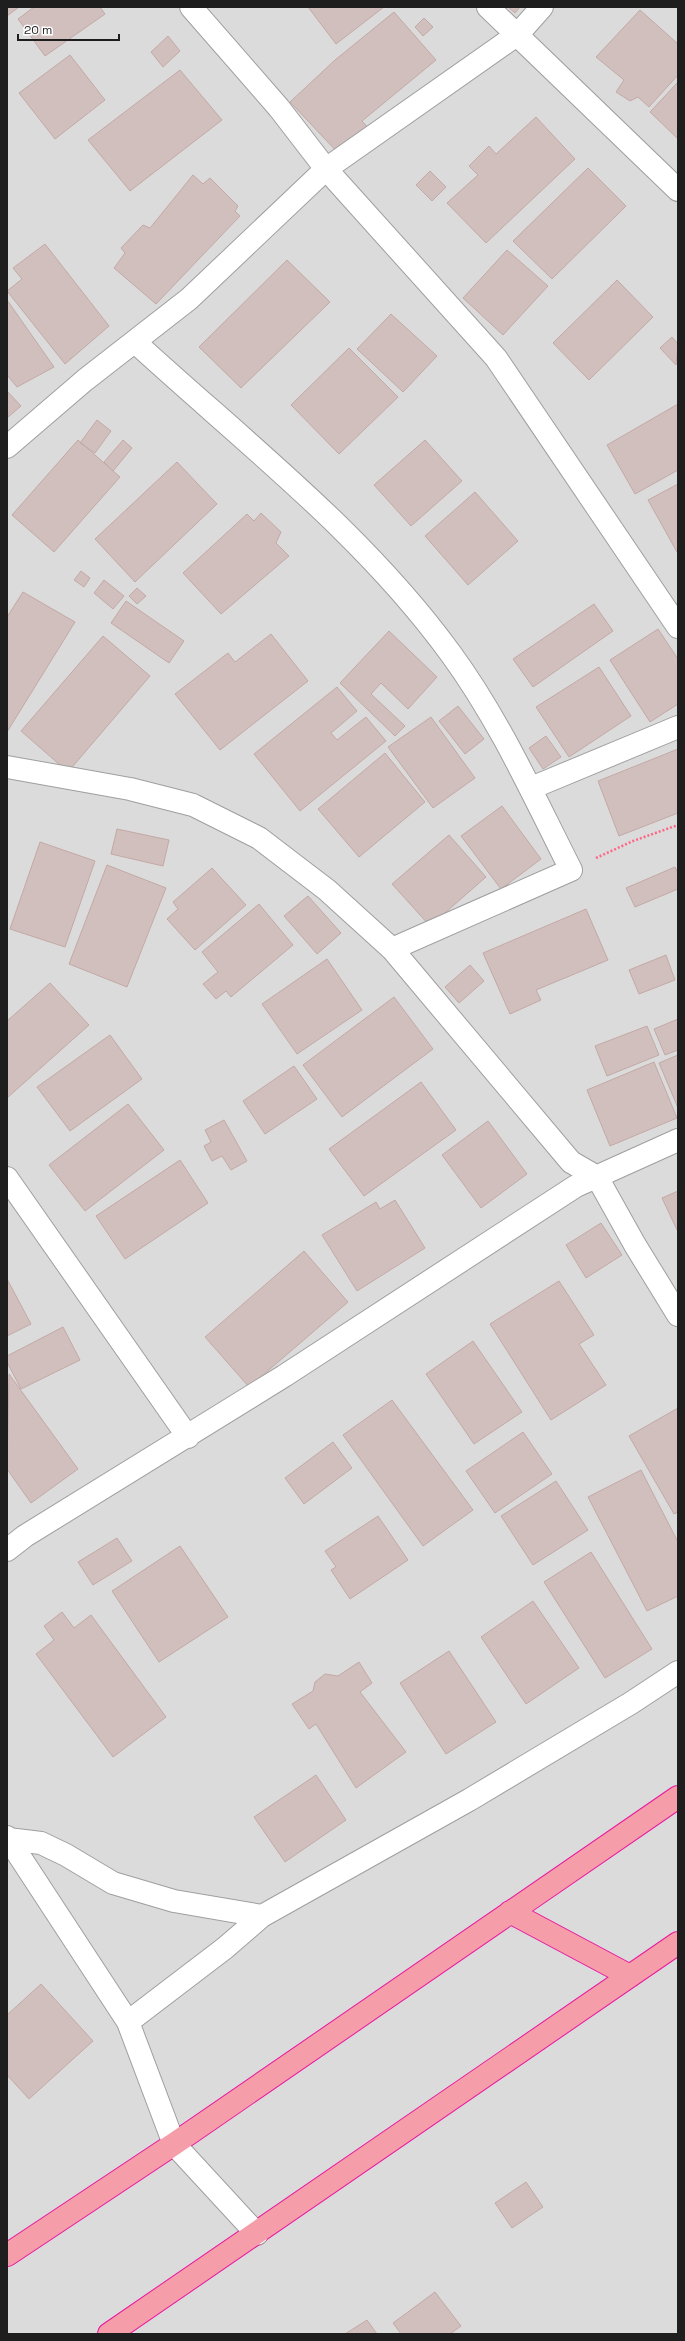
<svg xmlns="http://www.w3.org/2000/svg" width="685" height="2341" font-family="'Space Grotesk',sans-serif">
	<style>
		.residential { fill: #dcdbdc }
		.building { fill: #d0bfbd; stroke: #c3a9a5 }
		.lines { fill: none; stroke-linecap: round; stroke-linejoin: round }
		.minor-casing { stroke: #9f9f9f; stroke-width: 24 }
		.trunk-casing { stroke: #e6189e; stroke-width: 24 }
		.path { stroke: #ff6685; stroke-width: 2.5; stroke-dasharray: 2 2; stroke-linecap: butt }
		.minor { stroke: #fff; stroke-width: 22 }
		.trunk { stroke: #f69daa; stroke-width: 22 }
	</style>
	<rect width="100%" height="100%" fill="#f0e8e4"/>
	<path class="residential" d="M 7,7 L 678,7 L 678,2334 L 7,2334 Z"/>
	<path class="building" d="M 7,7 L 19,7 L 7,16 Z
		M 34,7 L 100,7 L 105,14 L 45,56 L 18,19 Z
		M 308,7 L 384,7 L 336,44 Z
		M 508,7 L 520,7 L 515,13 Z
		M 640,10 L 678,44 L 678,75 L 649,107 L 638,97 L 630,101 L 616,92 L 624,80 L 596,57 Z
		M 394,12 L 436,60 L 362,121 L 372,132 L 341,156 L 290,102 L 335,60 Z
		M 424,18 L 433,27 L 423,36 L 415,27 Z
		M 168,36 L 180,51 L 163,67 L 151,52 Z
		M 70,55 L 105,100 L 55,139 L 19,93 Z
		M 180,70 L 222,120 L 130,191 L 88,140 Z
		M 678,82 L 678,139 L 650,112 Z
		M 536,117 L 575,159 L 486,243 L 447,203 L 478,175 L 469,166 L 489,146 L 496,154 Z
		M 588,168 L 626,206 L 552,279 L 513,241 Z
		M 430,171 L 446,187 L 432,201 L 416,185 Z
		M 193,175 L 203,184 L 210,178 L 238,206 L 235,211 L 240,216 L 156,304 L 114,268 L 125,253 L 121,248 L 143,225 L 150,228 Z
		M 45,244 L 109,326 L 65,364 L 7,291 L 22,279 L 13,268 Z
		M 507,250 L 548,286 L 503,335 L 463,298 Z
		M 287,260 L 330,302 L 241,388 L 199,347 Z
		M 617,280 L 653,317 L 589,380 L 553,343 Z
		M 7,300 L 54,367 L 17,387 L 7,375 Z
		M 391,314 L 437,356 L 403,392 L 357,349 Z
		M 672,337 L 678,344 L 676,365 L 660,348 Z
		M 349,348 L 398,397 L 339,454 L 291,405 Z
		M 7,391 L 21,406 L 7,418 Z
		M 678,404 L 678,470 L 635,494 L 607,445 Z
		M 97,420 L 111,431 L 95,453 L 80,443 Z
		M 78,440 L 120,477 L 54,552 L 12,515 Z
		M 123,440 L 132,448 L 113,471 L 104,462 Z
		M 425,440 L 462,481 L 411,526 L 374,485 Z
		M 177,462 L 217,504 L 135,582 L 95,539 Z
		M 678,484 L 678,552 L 677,552 L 648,500 Z
		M 475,492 L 518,541 L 468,585 L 425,536 Z
		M 261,513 L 281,532 L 276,543 L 289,556 L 221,614 L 183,573 L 247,514 L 254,521 Z
		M 81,571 L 90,578 L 84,587 L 74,580 Z
		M 104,580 L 124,596 L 113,609 L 94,593 Z
		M 137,588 L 146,596 L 137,604 L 129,596 Z
		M 23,592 L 75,622 L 7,732 L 7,617 Z
		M 126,601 L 184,641 L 169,663 L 111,623 Z
		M 594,604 L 613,631 L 533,687 L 513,659 Z
		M 658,629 L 678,659 L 678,704 L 650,722 L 610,660 Z
		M 389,631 L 437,677 L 408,709 L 381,683 L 371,694 L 405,726 L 395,736 L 340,683 Z
		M 271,634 L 308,681 L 220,750 L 175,694 L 228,653 L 235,662 Z
		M 103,636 L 150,676 L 68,772 L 21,731 Z
		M 599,667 L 631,716 L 569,757 L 536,707 Z
		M 337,687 L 357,711 L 331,733 L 337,740 L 366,717 L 386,741 L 300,811 L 254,754 Z
		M 458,706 L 484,739 L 465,754 L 439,721 Z
		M 431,717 L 475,778 L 433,808 L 388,747 Z
		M 546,736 L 561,757 L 543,769 L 529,748 Z
		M 678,749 L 678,813 L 619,836 L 598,781 Z
		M 385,753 L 425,802 L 359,857 L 318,809 Z
		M 502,806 L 541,859 L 501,889 L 461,836 Z
		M 117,829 L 169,840 L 163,866 L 111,854 Z
		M 449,835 L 486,877 L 430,926 L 392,884 Z
		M 40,842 L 95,861 L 65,947 L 10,929 Z
		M 107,865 L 166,888 L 127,987 L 69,964 Z
		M 675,867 L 678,873 L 678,889 L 635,907 L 626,888 Z
		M 212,868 L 246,905 L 195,950 L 167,919 L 178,909 L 173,902 Z
		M 308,896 L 341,933 L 317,954 L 284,916 Z
		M 259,904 L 293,945 L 231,997 L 226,991 L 216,999 L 203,984 L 218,972 L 202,952 Z
		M 586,909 L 608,960 L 536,990 L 541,1000 L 510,1014 L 483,953 Z
		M 666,955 L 675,980 L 639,994 L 629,970 Z
		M 327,959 L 362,1010 L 297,1054 L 262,1004 Z
		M 470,965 L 484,981 L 459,1003 L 445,987 Z
		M 50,983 L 89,1025 L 7,1098 L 7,1021 Z
		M 394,997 L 433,1049 L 342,1117 L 303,1065 Z
		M 678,1019 L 678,1050 L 665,1055 L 654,1029 Z
		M 647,1026 L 659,1055 L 607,1076 L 595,1046 Z
		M 110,1035 L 142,1079 L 70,1131 L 37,1087 Z
		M 678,1055 L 678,1108 L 659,1063 Z
		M 654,1062 L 677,1118 L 610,1146 L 587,1090 Z
		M 294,1066 L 317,1099 L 265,1134 L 243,1101 Z
		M 421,1082 L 456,1130 L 364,1196 L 329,1149 Z
		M 128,1104 L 164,1150 L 85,1211 L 49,1165 Z
		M 224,1120 L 247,1161 L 231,1170 L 222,1156 L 212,1161 L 204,1146 L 211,1142 L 205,1130 Z
		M 488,1121 L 527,1174 L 481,1208 L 442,1155 Z
		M 180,1160 L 208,1203 L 125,1259 L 96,1216 Z
		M 678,1191 L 678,1232 L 662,1198 Z
		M 395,1200 L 425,1248 L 357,1291 L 322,1235 L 376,1202 L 380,1209 Z
		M 601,1223 L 622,1255 L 586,1278 L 566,1245 Z
		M 304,1251 L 348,1302 L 249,1387 L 205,1337 Z
		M 7,1279 L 31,1324 L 7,1336 Z
		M 559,1281 L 594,1335 L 579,1344 L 606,1385 L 551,1420 L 490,1324 Z
		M 63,1327 L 80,1360 L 21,1389 L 7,1362 L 7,1356 Z
		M 473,1341 L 522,1412 L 474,1444 L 426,1374 Z
		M 9,1374 L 78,1469 L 31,1503 L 7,1469 Z
		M 392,1400 L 473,1510 L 423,1546 L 343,1435 Z
		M 678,1408 L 678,1512 L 674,1514 L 629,1436 Z
		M 523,1432 L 552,1474 L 495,1513 L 466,1471 Z
		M 333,1442 L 352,1468 L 304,1504 L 285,1478 Z
		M 641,1470 L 678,1542 L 678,1596 L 647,1611 L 588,1497 Z
		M 556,1481 L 588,1530 L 533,1565 L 501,1516 Z
		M 378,1516 L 408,1560 L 350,1599 L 331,1570 L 336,1567 L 325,1551 Z
		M 117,1538 L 132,1561 L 93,1585 L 78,1562 Z
		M 180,1546 L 228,1617 L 159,1662 L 112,1591 Z
		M 591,1552 L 652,1649 L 605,1678 L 544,1582 Z
		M 533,1601 L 579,1668 L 526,1704 L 481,1637 Z
		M 62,1612 L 74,1628 L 91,1615 L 166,1717 L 113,1757 L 36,1654 L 54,1640 L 44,1626 Z
		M 449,1651 L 496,1722 L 446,1754 L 400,1683 Z
		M 359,1662 L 372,1683 L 360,1692 L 406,1752 L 356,1788 L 316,1724 L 309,1729 L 292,1704 L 313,1691 L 315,1682 L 325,1674 L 338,1676 Z
		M 316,1775 L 346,1820 L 285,1862 L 254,1817 Z
		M 41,1984 L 93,2041 L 29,2099 L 7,2075 L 7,2015 Z
		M 526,2182 L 543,2207 L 512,2228 L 495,2203 Z
		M 435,2292 L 461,2326 L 450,2334 L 401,2334 L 393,2323 Z
		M 367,2320 L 377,2334 L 345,2334 Z"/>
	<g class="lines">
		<defs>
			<path id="minor" d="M 191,7 L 279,108 L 326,169 L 496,358 L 678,627
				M 488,7 L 678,190
				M 135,342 C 244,442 364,534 451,654 C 500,721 534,797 571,870 L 392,949
				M 7,447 L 85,380 L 189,299 L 326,169 L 518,34 L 542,7
				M 7,767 L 130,789 L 193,805 L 259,838 L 327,890 L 392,949 L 571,1162 L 597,1177 L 635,1245 L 678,1315
				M 536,786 L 678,727
				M 7,1178 L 188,1437
				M 7,1550 L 25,1536 L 284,1376 L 576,1186 L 678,1140
				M 7,1837 L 128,2022 L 174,2144 L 257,2234
				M 8,1839 L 41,1843 L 66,1855 L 113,1883 L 174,1901 L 262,1916
				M 128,2022 L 225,1948 L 262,1916 L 469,1800 L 631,1703 L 678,1672"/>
			<path id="trunk" d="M 510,1912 L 630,1976
				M 7,2255 L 174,2144 L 678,1797
				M 109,2334 L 678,1943"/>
		</defs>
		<use href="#minor" class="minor-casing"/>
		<use href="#trunk" class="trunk-casing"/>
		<path class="path" d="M 596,858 L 633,841 L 678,825"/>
		<use href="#minor" class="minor"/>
		<use href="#trunk" class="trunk"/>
	</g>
	<rect width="685" height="2341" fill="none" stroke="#1e1e1e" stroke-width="16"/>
	<path d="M18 34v6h101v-6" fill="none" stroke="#1e1e1e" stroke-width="2"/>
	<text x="24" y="34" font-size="12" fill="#1e1e1e" stroke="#ffffff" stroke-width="3" paint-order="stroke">20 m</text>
</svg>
